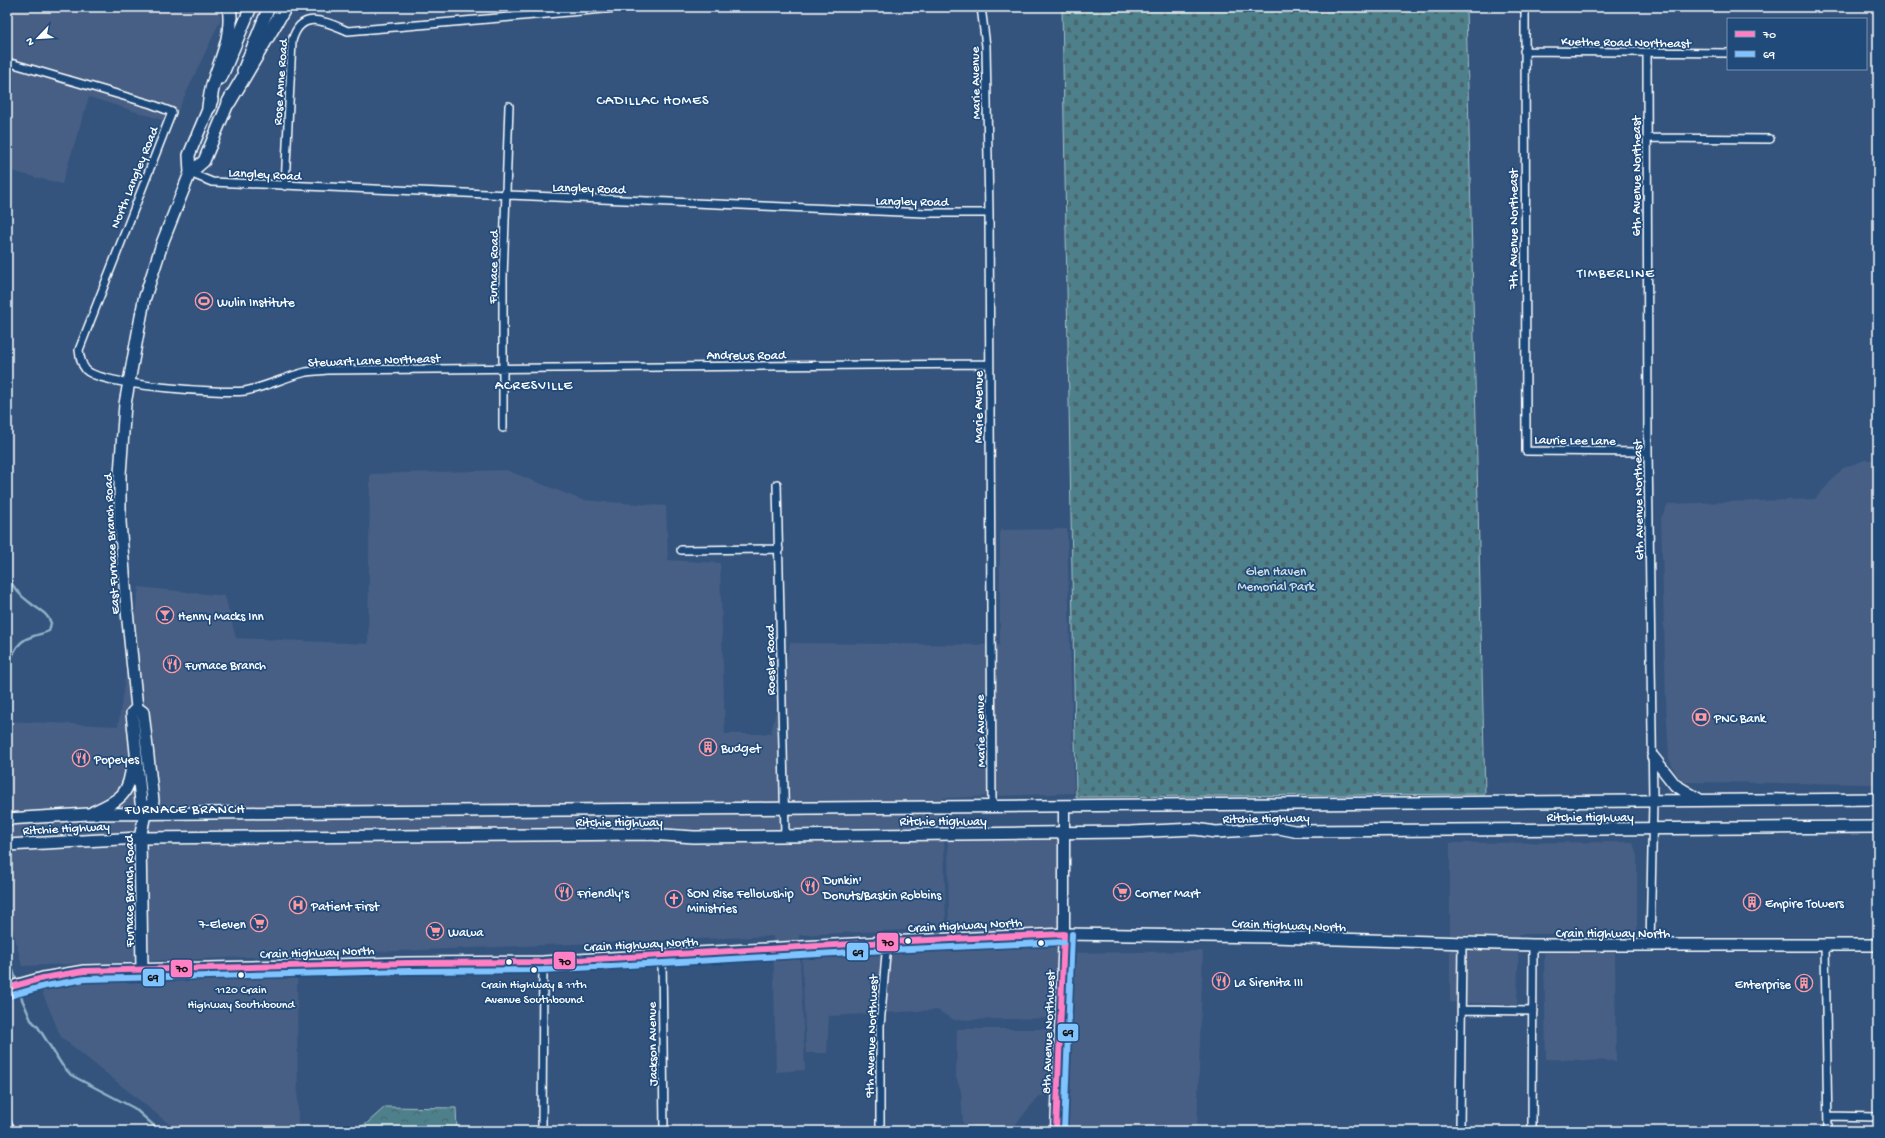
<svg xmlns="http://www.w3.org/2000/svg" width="1885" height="1138" font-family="'Gochi Hand',sans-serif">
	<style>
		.built { fill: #465e84 }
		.forest { fill: url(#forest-crowns); stroke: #a6c0c5 }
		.cemetery { fill: url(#cemetery-stones); stroke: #a6c0c5 }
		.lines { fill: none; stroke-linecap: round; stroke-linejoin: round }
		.stream { stroke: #90b2c7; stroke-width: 2.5 }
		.street-casing { stroke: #fff; stroke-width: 10 }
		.secondary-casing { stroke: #fff; stroke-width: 13 }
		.primary-casing { stroke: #fff; stroke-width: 14 }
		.highway-casing { stroke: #fff; stroke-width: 16 }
		.street { stroke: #1f4a7a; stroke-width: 7 }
		.secondary { stroke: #1f4a7a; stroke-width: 10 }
		.primary { stroke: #1f4a7a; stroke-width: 11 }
		.highway { stroke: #1f4a7a; stroke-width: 13 }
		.bus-1-casing { stroke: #1f4a7a; stroke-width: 9 }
		.bus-2-casing { stroke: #1f4a7a; stroke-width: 9 }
		.bus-1 { stroke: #ff80c5; stroke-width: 6 }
		.bus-2 { stroke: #80c4ff; stroke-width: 6 }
		.bus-dot { fill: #fff; stroke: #1f4a7a; stroke-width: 1.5 }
		.labels { text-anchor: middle; stroke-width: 3.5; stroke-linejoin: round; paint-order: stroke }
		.bus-label { font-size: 12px; fill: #fff; stroke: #1f4a7a }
		.street-label { font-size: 13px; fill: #fff; stroke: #1f4a7a }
		.poi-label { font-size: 13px; fill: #fff; stroke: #1f4a7a; text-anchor: start }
		.park-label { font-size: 13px; fill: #d2dfe2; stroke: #1f4a7a }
		.neighbourhood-label { font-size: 14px; letter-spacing: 1px; fill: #fff; stroke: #1f4a7a }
		.line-badge { stroke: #1f4a7a; stroke-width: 1.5 }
		.pale-badge-label { font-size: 11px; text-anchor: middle; font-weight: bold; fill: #111 }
	</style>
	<defs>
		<pattern id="forest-crowns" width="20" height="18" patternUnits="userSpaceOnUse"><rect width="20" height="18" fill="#4d808b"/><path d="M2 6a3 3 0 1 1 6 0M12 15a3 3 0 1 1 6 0" fill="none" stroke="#4c666c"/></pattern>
		<pattern id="cemetery-stones" width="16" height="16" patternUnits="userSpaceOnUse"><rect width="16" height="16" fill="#4d808b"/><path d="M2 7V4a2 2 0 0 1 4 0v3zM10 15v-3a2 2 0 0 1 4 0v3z" fill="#4c666c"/></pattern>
	</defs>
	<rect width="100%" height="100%" fill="#34547e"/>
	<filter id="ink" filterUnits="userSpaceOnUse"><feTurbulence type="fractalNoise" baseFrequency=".025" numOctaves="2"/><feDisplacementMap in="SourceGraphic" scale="8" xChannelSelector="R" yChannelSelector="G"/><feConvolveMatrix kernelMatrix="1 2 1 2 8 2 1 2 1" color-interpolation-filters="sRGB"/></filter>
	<g filter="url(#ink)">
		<path class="built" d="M 7,7 L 218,7 L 221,19 L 172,123 L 89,97 L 62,184 L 7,170 Z
			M 1865,460 L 1878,460 L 1878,784 L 1684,782 L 1676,774 L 1669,759 L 1666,701 L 1661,518 L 1668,504 L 1815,499 L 1843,468 Z
			M 506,470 L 582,500 L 666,506 L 668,560 L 720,563 L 725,734 L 771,734 L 790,643 L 1000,645 L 1000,530 L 1067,529 L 1074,793 L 943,798 L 946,928 L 799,935 L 805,1070 L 776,1072 L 773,936 L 22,966 L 7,906 L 7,721 L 118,726 L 139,587 L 225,596 L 236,638 L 368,644 L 370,474 Z
			M 1059,837 L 1056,1018 L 954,1020 L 937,1010 L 829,1016 L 827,1053 L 806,1053 L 802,957 L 949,945 L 948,841 Z
			M 1633,842 L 1637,856 L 1637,930 L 1630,934 L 1519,934 L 1517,1005 L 1450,1002 L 1450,843 Z
			M 1203,951 L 1197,1131 L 1063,1131 L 1063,1095 L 1039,1096 L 1010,1131 L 973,1127 L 972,1125 L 963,1124 L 961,1091 L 956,1077 L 957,1029 L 1043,1029 L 1067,1031 L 1068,953 Z
			M 1615,951 L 1616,1061 L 1546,1059 L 1544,953 Z
			M 297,972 L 298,1125 L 286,1131 L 186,1131 L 169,1124 L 61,1037 L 40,987 L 86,977 Z"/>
		<path class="forest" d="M 385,1107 L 456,1108 L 457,1131 L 349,1131 L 366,1124 Z"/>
		<path class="cemetery" d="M 1062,7 L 1466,7 L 1485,794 L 1076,797 Z"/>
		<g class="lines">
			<path class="stream" d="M 7,575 C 12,586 19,595 29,602 C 38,610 46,611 51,623 L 49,631 C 43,634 38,634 31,637 C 13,642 10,662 7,678
				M 7,954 L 17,982
				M 19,987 L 21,997 L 31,1020 L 38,1027 L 62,1065 L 71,1075 L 134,1108 L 160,1131"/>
			<defs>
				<path id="street" d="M 981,7 L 986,46 L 989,213 L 992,807
					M 1525,7 L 1526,451 L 1648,452
					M 1524,51 L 1728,53
					M 1647,53 L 1648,452 L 1653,801 L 1650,946
					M 7,62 L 151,104 L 172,112 L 79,350 C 80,358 81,364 86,370 C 100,385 222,394 245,391 C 266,387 285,377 306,372 C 313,371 320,371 327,370 L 988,364
					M 1647,138 L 1770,139
					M 190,173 L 212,182 L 924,213 L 989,213
					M 285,186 L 292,41 C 301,8 326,22 348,31 L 627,7
					M 503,428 L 503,278 L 509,106
					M 777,484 L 785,835
					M 681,550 L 779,549
					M 1825,945 L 1828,1131
					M 662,956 L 664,1131
					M 1462,1010 L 1533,1011
					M 1828,1116 L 1878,1117
					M 7,1123 L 13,1131
					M 542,1131 L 543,962
					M 880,1131 L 880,1026 L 887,942
					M 1460,1131 L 1462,943
					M 1532,1131 L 1533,945"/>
				<path id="secondary" d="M 1056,1131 L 1064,934 L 1064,806"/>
				<path id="primary" d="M 243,71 L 269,7
					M 221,78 L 251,7
					M 190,173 L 204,161 L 232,94
					M 137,708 L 127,611 L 120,522 L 120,474 L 125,404 L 144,300 L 163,241 L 190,173 L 189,155 L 212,100
					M 137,708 L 143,712 L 153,801 L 145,814 L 140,838 L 142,969
					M 137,708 L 132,713 L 141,802 L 145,814
					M 1653,757 L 1675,785 L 1700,800
					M 93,812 C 120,800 130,795 132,763
					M 7,819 L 88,814 L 1878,799
					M 7,845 L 140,838 L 649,834 L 694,837 L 1130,832 L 1195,829 L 1216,832 L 1279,828 L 1294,831 L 1878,827
					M 7,988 L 43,978 L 84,971 L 408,963 L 543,962 L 887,942 L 1064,934 L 1272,937 L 1533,945 L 1878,945"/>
				<path id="highway" d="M 229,102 L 285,7
					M 209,107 C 210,100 211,92 213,85 C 221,59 234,36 229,7"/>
			</defs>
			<use href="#street" class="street-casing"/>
			<use href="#secondary" class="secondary-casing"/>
			<use href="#primary" class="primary-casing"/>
			<use href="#highway" class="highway-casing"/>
			<use href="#street" class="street"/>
			<use href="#secondary" class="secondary"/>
			<use href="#primary" class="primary"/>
			<use href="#highway" class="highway"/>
			<defs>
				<path id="bus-1" d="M 7,988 L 43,978 L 84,971 L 408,963 L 543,962 L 887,942 L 1064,934
					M 1056,1131 L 1064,934"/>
				<path id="bus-2" d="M 9,996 L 45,986 L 85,979 L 408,971 L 543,970 L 887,950 L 1064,942
					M 1064,1131 L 1072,934"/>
			</defs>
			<use href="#bus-1" class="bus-1-casing"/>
			<use href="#bus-2" class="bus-2-casing"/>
			<use href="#bus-1" class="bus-1"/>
			<use href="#bus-2" class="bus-2"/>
		</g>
	</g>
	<defs>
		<symbol id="stadium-ring" viewBox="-11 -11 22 22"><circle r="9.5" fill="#1f4a7a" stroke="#ff9aa2" stroke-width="1.5"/><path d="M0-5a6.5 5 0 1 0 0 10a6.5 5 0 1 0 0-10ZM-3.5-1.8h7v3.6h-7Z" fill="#ff9aa2"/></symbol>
		<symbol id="bar-ring" viewBox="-11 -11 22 22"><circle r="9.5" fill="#1f4a7a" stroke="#ff9aa2" stroke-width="1.5"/><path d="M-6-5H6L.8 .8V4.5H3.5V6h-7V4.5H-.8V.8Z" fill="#ff9aa2"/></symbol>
		<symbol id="restaurant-ring" viewBox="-11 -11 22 22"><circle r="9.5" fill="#1f4a7a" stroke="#ff9aa2" stroke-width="1.5"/><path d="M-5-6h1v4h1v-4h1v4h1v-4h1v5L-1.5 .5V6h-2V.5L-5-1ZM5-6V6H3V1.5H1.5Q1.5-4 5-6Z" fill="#ff9aa2"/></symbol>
		<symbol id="bank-ring" viewBox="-11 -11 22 22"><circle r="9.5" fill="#1f4a7a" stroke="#ff9aa2" stroke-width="1.5"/><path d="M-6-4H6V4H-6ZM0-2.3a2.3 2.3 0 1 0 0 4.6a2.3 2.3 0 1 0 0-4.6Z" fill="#ff9aa2"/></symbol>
		<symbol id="building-ring" viewBox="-11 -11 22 22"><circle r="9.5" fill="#1f4a7a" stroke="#ff9aa2" stroke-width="1.5"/><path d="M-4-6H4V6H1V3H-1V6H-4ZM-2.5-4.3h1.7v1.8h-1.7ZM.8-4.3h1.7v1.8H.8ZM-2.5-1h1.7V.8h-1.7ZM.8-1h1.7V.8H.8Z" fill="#ff9aa2"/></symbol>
		<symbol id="supermarket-ring" viewBox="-11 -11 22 22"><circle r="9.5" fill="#1f4a7a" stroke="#ff9aa2" stroke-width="1.5"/><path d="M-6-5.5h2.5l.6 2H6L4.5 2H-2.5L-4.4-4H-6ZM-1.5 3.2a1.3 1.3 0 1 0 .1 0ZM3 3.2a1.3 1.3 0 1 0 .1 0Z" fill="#ff9aa2"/></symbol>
		<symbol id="church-ring" viewBox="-11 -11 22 22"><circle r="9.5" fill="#1f4a7a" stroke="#ff9aa2" stroke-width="1.5"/><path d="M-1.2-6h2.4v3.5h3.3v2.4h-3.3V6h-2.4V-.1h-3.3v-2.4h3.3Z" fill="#ff9aa2"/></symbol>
		<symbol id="hospital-ring" viewBox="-11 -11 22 22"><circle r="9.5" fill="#1f4a7a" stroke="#ff9aa2" stroke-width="1.5"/><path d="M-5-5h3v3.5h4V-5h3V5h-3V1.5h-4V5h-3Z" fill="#ff9aa2"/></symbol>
	</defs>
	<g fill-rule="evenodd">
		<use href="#stadium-ring" x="194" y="291" width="20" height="20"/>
		<use href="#bar-ring" x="155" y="605" width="20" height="20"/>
		<use href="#restaurant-ring" x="162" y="654" width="20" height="20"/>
		<use href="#bank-ring" x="1691" y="707" width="20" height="20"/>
		<use href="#building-ring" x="698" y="737" width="20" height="20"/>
		<use href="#restaurant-ring" x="71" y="748" width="20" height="20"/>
		<use href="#restaurant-ring" x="800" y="876" width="20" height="20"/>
		<use href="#restaurant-ring" x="554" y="882" width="20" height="20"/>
		<use href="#supermarket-ring" x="1112" y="882" width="20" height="20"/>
		<use href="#church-ring" x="664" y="889" width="20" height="20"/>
		<use href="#building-ring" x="1742" y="892" width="20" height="20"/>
		<use href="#hospital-ring" x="288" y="895" width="20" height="20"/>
		<use href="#supermarket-ring" x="249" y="913" width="20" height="20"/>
		<use href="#supermarket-ring" x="425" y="921" width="20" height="20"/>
		<use href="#restaurant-ring" x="1211" y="971" width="20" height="20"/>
		<use href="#building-ring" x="1794" y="973" width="20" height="20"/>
	</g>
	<g class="bus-dot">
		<circle cx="908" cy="941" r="3.5"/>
		<circle cx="1041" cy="943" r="3.5"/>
		<circle cx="509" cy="962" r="3.5"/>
		<circle cx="534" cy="970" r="3.5"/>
		<circle cx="241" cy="975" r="3.5"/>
	</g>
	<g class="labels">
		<g class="bus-label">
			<text x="534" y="988">Crain Highway &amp; 11th<tspan x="534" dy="15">Avenue Southbound</tspan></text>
			<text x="241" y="993">1120 Crain<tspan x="241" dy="15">Highway Southbound</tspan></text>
		</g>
		<g class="street-label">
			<text transform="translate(1626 41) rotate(1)" y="5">Kuethe Road Northeast</text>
			<text transform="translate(279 82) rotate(-86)" y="5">Rose Anne Road</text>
			<text transform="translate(974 83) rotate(-91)" y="5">Marie Avenue</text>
			<text transform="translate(265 173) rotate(3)" y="5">Langley Road</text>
			<text transform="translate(1635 176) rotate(-90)" y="5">6th Avenue Northeast</text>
			<text transform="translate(133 177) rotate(-68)" y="5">North Langley Road</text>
			<text transform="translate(589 187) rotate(2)" y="5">Langley Road</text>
			<text transform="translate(912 200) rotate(1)" y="5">Langley Road</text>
			<text transform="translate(1512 229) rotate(-90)" y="5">7th Avenue Northeast</text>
			<text transform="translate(492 267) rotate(-89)" y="5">Furnace Road</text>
			<text x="746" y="359">Andrews Road</text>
			<text transform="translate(374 359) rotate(-2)" y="5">Stewart Lane Northeast</text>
			<text transform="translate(977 407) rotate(-90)" y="5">Marie Avenue</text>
			<text transform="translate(1575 439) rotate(1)" y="5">Laurie Lee Lane</text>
			<text transform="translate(1637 500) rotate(-91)" y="5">6th Avenue Northeast</text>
			<text transform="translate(110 544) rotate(-93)" y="5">East Furnace Branch Road</text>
			<text transform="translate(769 660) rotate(-91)" y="5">Roesler Road</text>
			<text transform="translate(979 731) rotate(-91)" y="5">Marie Avenue</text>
			<text x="1590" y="821">Ritchie Highway</text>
			<text transform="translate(1266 817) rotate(-1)" y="5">Ritchie Highway</text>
			<text x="943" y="825">Ritchie Highway</text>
			<text x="619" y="826">Ritchie Highway</text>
			<text transform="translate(66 827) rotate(-3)" y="5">Ritchie Highway</text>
			<text transform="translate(128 891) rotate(-90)" y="5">Furnace Branch Road</text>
			<text transform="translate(965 924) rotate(-3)" y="5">Crain Highway North</text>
			<text transform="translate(1289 924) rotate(2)" y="5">Crain Highway North</text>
			<text x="1613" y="937">Crain Highway North</text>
			<text transform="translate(641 943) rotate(-3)" y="5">Crain Highway North</text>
			<text transform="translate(317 951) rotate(-2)" y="5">Crain Highway North</text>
			<text transform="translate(1047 1032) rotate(-88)" y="5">8th Avenue Northwest</text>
			<text transform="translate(870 1036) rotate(-88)" y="5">9th Avenue Northwest</text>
			<text transform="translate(651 1044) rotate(-91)" y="5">Jackson Avenue</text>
		</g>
		<g class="poi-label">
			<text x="217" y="306">Wulin Institute</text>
			<text x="178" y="620">Henny Macks Inn</text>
			<text x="185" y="669">Furnace Branch</text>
			<text x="1714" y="722">PNC Bank</text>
			<text x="721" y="752">Budget</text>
			<text x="94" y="763">Popeyes</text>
			<text x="823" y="884">Dunkin'<tspan x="823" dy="15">Donuts/Baskin Robbins</tspan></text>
			<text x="577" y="897">Friendly's</text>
			<text x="687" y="897">SON Rise Fellowship<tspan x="687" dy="15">Ministries</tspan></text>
			<text x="1135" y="897">Corner Mart</text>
			<text x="1765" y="907">Empire Towers</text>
			<text x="311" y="910">Patient First</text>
			<text x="246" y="928" text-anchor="end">7-Eleven</text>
			<text x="448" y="936">Wawa</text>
			<text x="1234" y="986">La Sirenita III</text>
			<text x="1791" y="988" text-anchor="end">Enterprise</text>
		</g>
		<g class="park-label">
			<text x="1276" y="575">Glen Haven<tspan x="1276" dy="15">Memorial Park</tspan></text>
		</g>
		<g class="neighbourhood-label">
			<text x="653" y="104">CADILLAC HOMES</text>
			<text x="1616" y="277">TIMBERLINE</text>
			<text x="534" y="389">ACRESVILLE</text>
			<text x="185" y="813">FURNACE BRANCH</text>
		</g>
	</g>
	<g class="line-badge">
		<rect x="876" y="932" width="23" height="20" rx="4" fill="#ff80c5"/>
		<rect x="846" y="942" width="23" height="19" rx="4" fill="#80c4ff"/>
		<rect x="553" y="951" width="23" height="19" rx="4" fill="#ff80c5"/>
		<rect x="170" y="959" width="23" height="19" rx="4" fill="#ff80c5"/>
		<rect x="142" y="968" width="23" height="19" rx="4" fill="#80c4ff"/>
		<rect x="1057" y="1023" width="22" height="19" rx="4" fill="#80c4ff"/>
	</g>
	<g class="pale-badge-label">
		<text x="888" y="946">70</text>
		<text x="858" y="956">69</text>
		<text x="565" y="965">70</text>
		<text x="182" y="972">70</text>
		<text x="153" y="981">69</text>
		<text x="1068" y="1036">69</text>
	</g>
	<rect width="1885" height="1138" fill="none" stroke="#1f4a7a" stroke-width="24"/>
	<rect x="12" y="12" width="1861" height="1114" fill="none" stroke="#fff" stroke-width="1.5" filter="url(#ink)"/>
	<rect x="1727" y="18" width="140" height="52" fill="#1f4a7a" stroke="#7992af"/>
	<rect x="1735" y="31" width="20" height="6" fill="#ff80c5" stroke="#7992af"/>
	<text x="1763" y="38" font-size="12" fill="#ffffff">70</text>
	<rect x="1735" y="51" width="20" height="6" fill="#80c4ff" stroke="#7992af"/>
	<text x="1763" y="58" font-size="12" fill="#ffffff">69</text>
	<g transform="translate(38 38) rotate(245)" stroke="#1f4a7a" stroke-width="3" paint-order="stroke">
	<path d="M0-3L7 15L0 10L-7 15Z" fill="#ffffff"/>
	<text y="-6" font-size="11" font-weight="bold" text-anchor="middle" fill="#ffffff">N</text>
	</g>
</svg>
